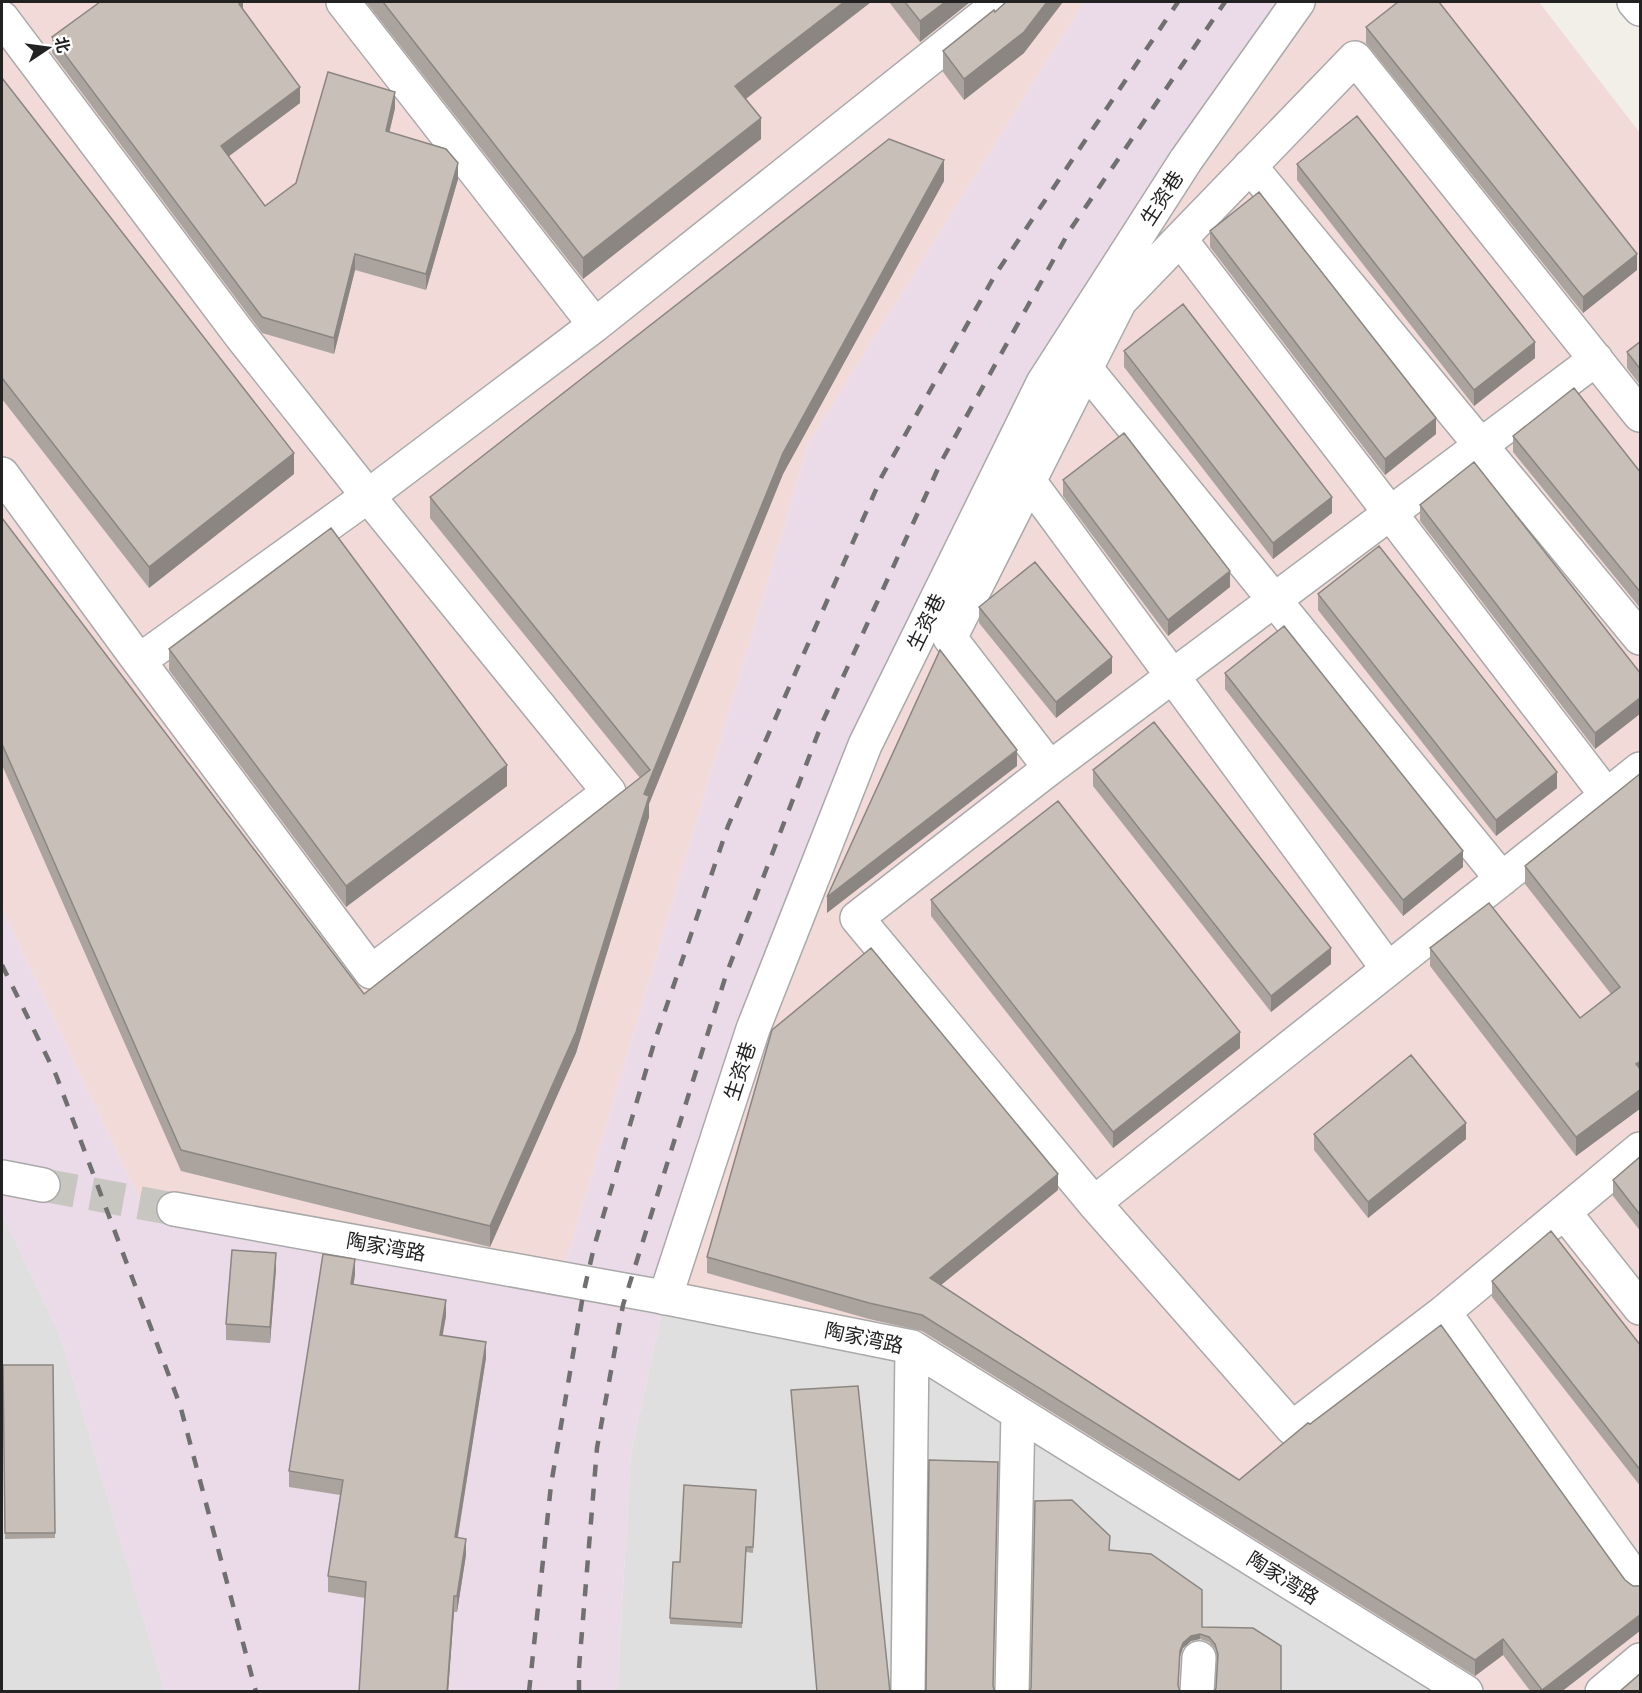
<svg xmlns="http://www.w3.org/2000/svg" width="1642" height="1693" font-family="'Archivo Narrow','Noto Sans SC',sans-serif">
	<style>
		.residential { fill: #e0dfdf }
		.commercial { fill: #f2dad9 }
		.industrial { fill: #ebdbe8 }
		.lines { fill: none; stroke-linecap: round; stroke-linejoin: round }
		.minor-tunnel { stroke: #c8c6c1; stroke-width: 33; stroke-dasharray: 33 16; stroke-linecap: butt }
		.minor-casing { stroke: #a9a9a9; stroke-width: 36 }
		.minor { stroke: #fff; stroke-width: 33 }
		.rail { stroke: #707070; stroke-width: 4.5; stroke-dasharray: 12 12; stroke-linecap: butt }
		.wall { fill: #aba49e }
		.shaded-wall { fill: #8b8681 }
		.building { fill: #c7bfb8; stroke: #8b8681; stroke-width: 1.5 }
		.labels { text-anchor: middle; stroke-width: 6; stroke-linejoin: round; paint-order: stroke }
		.street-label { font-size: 20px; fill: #222; stroke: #fff }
	</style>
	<rect width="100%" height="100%" fill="#f2efe9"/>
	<path class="residential" d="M 2,1213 L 60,1335 L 165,1691 L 2,1691 Z
		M 665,1298 L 912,1347 L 1466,1692 L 617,1692 L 631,1453 Z"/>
	<path class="commercial" d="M 2,2 L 1084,2 L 809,442 L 564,1268 L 257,1212 L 141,1203 L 2,908 Z
		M 1277,2 L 1539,2 L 1640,133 L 1640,1691 L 1466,1691 L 912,1347 L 652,1295 L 737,1040 L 936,560 L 1065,331 Z"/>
	<path class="industrial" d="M 1084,2 L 1277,2 L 1065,331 L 936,560 L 737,1040 L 665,1298 L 631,1453 L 617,1691 L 165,1691 L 60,1335 L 2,1213 L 2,908 L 141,1203 L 257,1212 L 564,1268 L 809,442 Z"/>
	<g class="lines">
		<path class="minor-tunnel" d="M 43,1185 L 174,1209"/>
		<defs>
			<path id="minor" d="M 343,2 L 595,325
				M 1634,2 L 1640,9
				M 2,18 L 241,336 L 368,496 L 609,792 L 371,972 L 139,661
				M 1250,166 L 1640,638
				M 1180,239 L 1607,796
				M 1086,369 L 1502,879
				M 2,474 L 139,661 L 368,496 L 595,325 L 1001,2
				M 1029,481 L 1388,969
				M 1050,768 L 1596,359
				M 1640,769 L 1094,1203 L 1292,1428 L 1444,1312 L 1640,1149
				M 2,1177 L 43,1185
				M 1094,1203 L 857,918 L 1050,768 L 950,638 L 1120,301 L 1355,58 L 1640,415
				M 174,1209 L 652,1295 L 912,1347 L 1466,1692
				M 1564,1212 L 1640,1308
				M 665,1298 L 753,1029 L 865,745 L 1043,383 L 1186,160 L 1298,2
				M 1444,1312 L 1640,1585
				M 908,1692 L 912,1347
				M 1012,1692 L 1018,1413
				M 1197,1692 L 1199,1658
				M 1602,1692 L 1640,1660"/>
		</defs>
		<use href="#minor" class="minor-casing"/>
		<use href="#minor" class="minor"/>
		<path class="rail" d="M 2,965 L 56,1075 L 180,1405 L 256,1692
			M 529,1692 L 551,1485 L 583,1295 L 594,1247 L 655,1040 L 728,826 L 882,476 L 995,275 L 1178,2
			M 579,1692 L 579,1668 L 597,1448 L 623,1305 L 726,975 L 822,723 L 941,462 L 1070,230 L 1225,2"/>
	</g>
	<path class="wall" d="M 243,2 L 243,10 L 300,103 L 228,157 L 265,206 L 395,108 L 389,132 L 458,179 L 426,290 L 355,270 L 334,354 L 262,333 L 52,53 L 52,37 Z
		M 366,2 L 871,2 L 746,99 L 761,139 L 583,279 Z
		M 889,2 L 970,2 L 920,42 Z
		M 1366,27 L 1637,270 L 1583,313 L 1366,43 Z
		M 943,51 L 1024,53 L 964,100 L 943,72 Z
		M 2,78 L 294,474 L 149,588 L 2,399 Z
		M 1297,164 L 1535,358 L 1474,406 L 1297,180 Z
		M 944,181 L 783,474 L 649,804 L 649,817 L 576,1053 L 490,1247 L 181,1171 L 2,765 L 2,518 L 364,994 L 640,778 L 430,518 L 430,497 Z
		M 1210,231 L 1436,434 L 1385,475 L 1210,247 Z
		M 1641,341 L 1641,386 L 1627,368 L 1627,352 Z
		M 1124,351 L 1332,513 L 1273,559 L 1124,367 Z
		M 1513,436 L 1641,473 L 1641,609 L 1513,452 Z
		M 1063,480 L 1230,587 L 1168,636 L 1063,496 Z
		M 1420,505 L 1641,674 L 1641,713 L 1595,749 L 1420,521 Z
		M 1318,594 L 1557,788 L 1496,836 L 1318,610 Z
		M 979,607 L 1112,673 L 1056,718 L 979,623 Z
		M 169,649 L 507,786 L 346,907 L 169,670 Z
		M 1225,673 L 1463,867 L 1403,916 L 1225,689 Z
		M 1093,770 L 1331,964 L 1271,1012 L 1093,786 Z
		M 1641,773 L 1641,1108 L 1576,1156 L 1430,966 L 1430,948 L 1580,1018 L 1611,994 L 1525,884 L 1525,866 Z
		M 931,900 L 1240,1048 L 1113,1148 L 931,916 Z
		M 1314,1134 L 1466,1139 L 1368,1218 L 1314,1150 Z
		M 1641,1156 L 1641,1232 L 1613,1196 L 1613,1180 Z
		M 1058,1190 L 941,1285 L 1239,1480 L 1641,1630 L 1561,1692 L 1531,1692 L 1503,1655 L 1475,1676 L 922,1331 L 869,1319 L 707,1273 L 707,1257 Z
		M 276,1269 L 270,1343 L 226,1340 L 226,1324 Z
		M 355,1275 L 353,1285 L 446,1316 L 442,1335 L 486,1358 L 458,1537 L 466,1555 L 457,1612 L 454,1612 L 448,1692 L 359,1692 L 365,1598 L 328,1592 L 328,1576 L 340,1495 L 289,1487 L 289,1471 Z
		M 1492,1281 L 1641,1346 L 1641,1487 L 1492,1297 Z
		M 3,1365 L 53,1365 L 55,1538 L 5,1539 Z
		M 756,1496 L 753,1553 L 746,1552 L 742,1628 L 670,1624 L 670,1618 L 680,1562 Z
		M 1109,1550 L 1202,1627 L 1253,1628 L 1216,1688 L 1217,1658 L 1215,1649 L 1209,1642 L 1200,1639 L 1191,1641 L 1183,1648 Z"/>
	<path class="shaded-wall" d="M 242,2 L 243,2 L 243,17 L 239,4 Z
		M 844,2 L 871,2 L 735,107 L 735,86 Z
		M 945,2 L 970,2 L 920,42 L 920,21 Z
		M 1047,2 L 1063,2 L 1024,53 L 964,100 L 964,79 Z
		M 300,87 L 300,103 L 221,162 L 221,146 Z
		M 395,92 L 395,108 L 386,147 L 386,131 Z
		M 761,118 L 761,139 L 583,279 L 583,258 Z
		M 944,160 L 944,181 L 783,474 L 649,804 L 649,817 L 576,1053 L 490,1247 L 490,1226 L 644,794 L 783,453 Z
		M 458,163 L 458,179 L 426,290 L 426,274 Z
		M 355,254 L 355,270 L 334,354 L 334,338 Z
		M 1637,254 L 1637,270 L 1583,313 L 1583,297 Z
		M 1535,342 L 1535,358 L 1474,406 L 1474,390 Z
		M 1436,418 L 1436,434 L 1385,475 L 1385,459 Z
		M 294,453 L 294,474 L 149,588 L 149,567 Z
		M 1332,497 L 1332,513 L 1273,559 L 1273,543 Z
		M 1230,571 L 1230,587 L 1168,636 L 1168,620 Z
		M 1112,657 L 1112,673 L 1056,718 L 1056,702 Z
		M 1641,697 L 1641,713 L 1595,749 L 1595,733 Z
		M 1017,750 L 1017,766 L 827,913 L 827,897 Z
		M 507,765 L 507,786 L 346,907 L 346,886 Z
		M 1557,772 L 1557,788 L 1496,836 L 1496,820 Z
		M 1463,851 L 1463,867 L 1403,916 L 1403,900 Z
		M 1331,948 L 1331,964 L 1271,1012 L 1271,996 Z
		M 1240,1032 L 1240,1048 L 1113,1148 L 1113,1132 Z
		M 1641,1061 L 1641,1079 L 1636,1064 Z
		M 1641,1089 L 1641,1108 L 1576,1156 L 1576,1137 Z
		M 1466,1123 L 1466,1139 L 1368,1218 L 1368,1202 Z
		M 1058,1174 L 1058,1190 L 930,1294 L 930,1278 Z
		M 276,1253 L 276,1269 L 270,1343 L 270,1327 Z
		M 355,1259 L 355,1275 L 351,1300 L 351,1284 Z
		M 446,1300 L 446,1316 L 440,1351 L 440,1335 Z
		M 486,1342 L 486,1358 L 455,1553 L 455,1537 Z
		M 466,1539 L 466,1555 L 457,1612 L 457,1596 Z
		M 454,1596 L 454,1612 L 448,1692 L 447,1692 Z
		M 1641,1614 L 1641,1630 L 1561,1692 L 1542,1692 L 1542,1690 Z
		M 1200,1634 L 1200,1639 L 1191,1641 L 1183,1648 L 1180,1657 L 1180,1651 L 1183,1643 L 1191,1636 Z
		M 1503,1639 L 1503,1655 L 1475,1676 L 1475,1660 Z"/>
	<path class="building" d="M 100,2 L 242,2 L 239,4 L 300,87 L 221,146 L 265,206 L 296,183 L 328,72 L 395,92 L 386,131 L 446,149 L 458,163 L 426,274 L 355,254 L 334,338 L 262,317 L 52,37 Z
		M 383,2 L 844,2 L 735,86 L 761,118 L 583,258 Z
		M 905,2 L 945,2 L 920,21 Z
		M 1006,2 L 1047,2 L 1024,32 L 964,79 L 943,51 L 994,10 L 995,12 Z
		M 1398,2 L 1439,2 L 1637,254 L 1583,297 L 1366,27 Z
		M 2,78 L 294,453 L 149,567 L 2,378 Z
		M 1357,116 L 1535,342 L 1474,390 L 1297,164 Z
		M 889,139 L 944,160 L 783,453 L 644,794 L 649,796 L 576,1032 L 490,1226 L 181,1150 L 2,744 L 2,518 L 364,994 L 650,770 L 430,497 Z
		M 1259,192 L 1436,418 L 1385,459 L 1210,231 Z
		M 1183,304 L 1332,497 L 1273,543 L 1124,351 Z
		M 1641,341 L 1641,370 L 1627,352 Z
		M 1574,388 L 1641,473 L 1641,593 L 1513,436 Z
		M 1124,433 L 1230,571 L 1168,620 L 1063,480 Z
		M 1474,462 L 1641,674 L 1641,697 L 1595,733 L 1420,505 Z
		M 331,528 L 507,765 L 346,886 L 169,649 Z
		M 1379,546 L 1557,772 L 1496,820 L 1318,594 Z
		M 1035,562 L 1112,657 L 1056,702 L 979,607 Z
		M 1284,626 L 1463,851 L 1403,900 L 1225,673 Z
		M 940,650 L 1017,750 L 827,897 Z
		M 1154,722 L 1331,948 L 1271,996 L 1093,770 Z
		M 1641,773 L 1641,1061 L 1636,1064 L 1641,1070 L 1641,1089 L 1576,1137 L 1430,948 L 1489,903 L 1580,1018 L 1620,987 L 1525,866 Z
		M 1058,801 L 1240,1032 L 1113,1132 L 931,900 Z
		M 871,948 L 1058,1174 L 930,1278 L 1239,1480 L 1308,1423 L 1310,1424 L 1441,1325 L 1625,1580 L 1633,1586 L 1641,1586 L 1641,1614 L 1542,1690 L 1503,1639 L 1475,1660 L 922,1315 L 869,1303 L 707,1257 L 772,1030 Z
		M 1411,1055 L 1466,1123 L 1368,1202 L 1314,1134 Z
		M 1641,1156 L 1641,1216 L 1613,1180 Z
		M 1551,1231 L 1641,1346 L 1641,1471 L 1492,1281 Z
		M 232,1250 L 276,1253 L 270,1327 L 226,1324 Z
		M 323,1254 L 355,1259 L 351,1284 L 446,1300 L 440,1335 L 486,1342 L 455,1537 L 466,1539 L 457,1596 L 454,1596 L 447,1692 L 359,1692 L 366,1582 L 328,1576 L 343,1480 L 289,1471 Z
		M 3,1365 L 53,1365 L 55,1533 L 5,1533 Z
		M 858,1386 L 890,1692 L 817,1692 L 791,1390 Z
		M 929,1460 L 998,1462 L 993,1686 L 995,1692 L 926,1692 Z
		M 684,1485 L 756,1490 L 753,1547 L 746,1547 L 742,1623 L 670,1618 L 673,1562 L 680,1562 Z
		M 1072,1500 L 1110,1536 L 1109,1550 L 1151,1554 L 1202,1590 L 1202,1627 L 1253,1628 L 1281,1646 L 1281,1692 L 1214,1692 L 1216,1688 L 1218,1654 L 1215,1644 L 1209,1637 L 1200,1634 L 1191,1636 L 1183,1643 L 1180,1651 L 1178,1685 L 1180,1692 L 1029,1692 L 1031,1688 L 1035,1501 Z
		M 1641,1673 L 1641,1692 L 1619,1692 Z"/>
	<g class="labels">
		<g class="street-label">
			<text transform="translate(1162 198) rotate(-57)" y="7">生资巷</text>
			<text transform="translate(926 622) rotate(-64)" y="7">生资巷</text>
			<text transform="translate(740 1071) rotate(-72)" y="7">生资巷</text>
			<text transform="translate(386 1247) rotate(10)" y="7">陶家湾路</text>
			<text transform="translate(864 1338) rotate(12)" y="7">陶家湾路</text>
			<text transform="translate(1283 1578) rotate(32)" y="7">陶家湾路</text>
		</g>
	</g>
	<rect width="1642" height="1693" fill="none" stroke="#222222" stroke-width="6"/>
	<g transform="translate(48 48) rotate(77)" stroke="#ffffff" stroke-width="4.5" paint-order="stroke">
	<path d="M0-4.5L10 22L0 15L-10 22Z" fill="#222222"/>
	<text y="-9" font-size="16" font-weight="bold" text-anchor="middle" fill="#222222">北</text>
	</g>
</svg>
